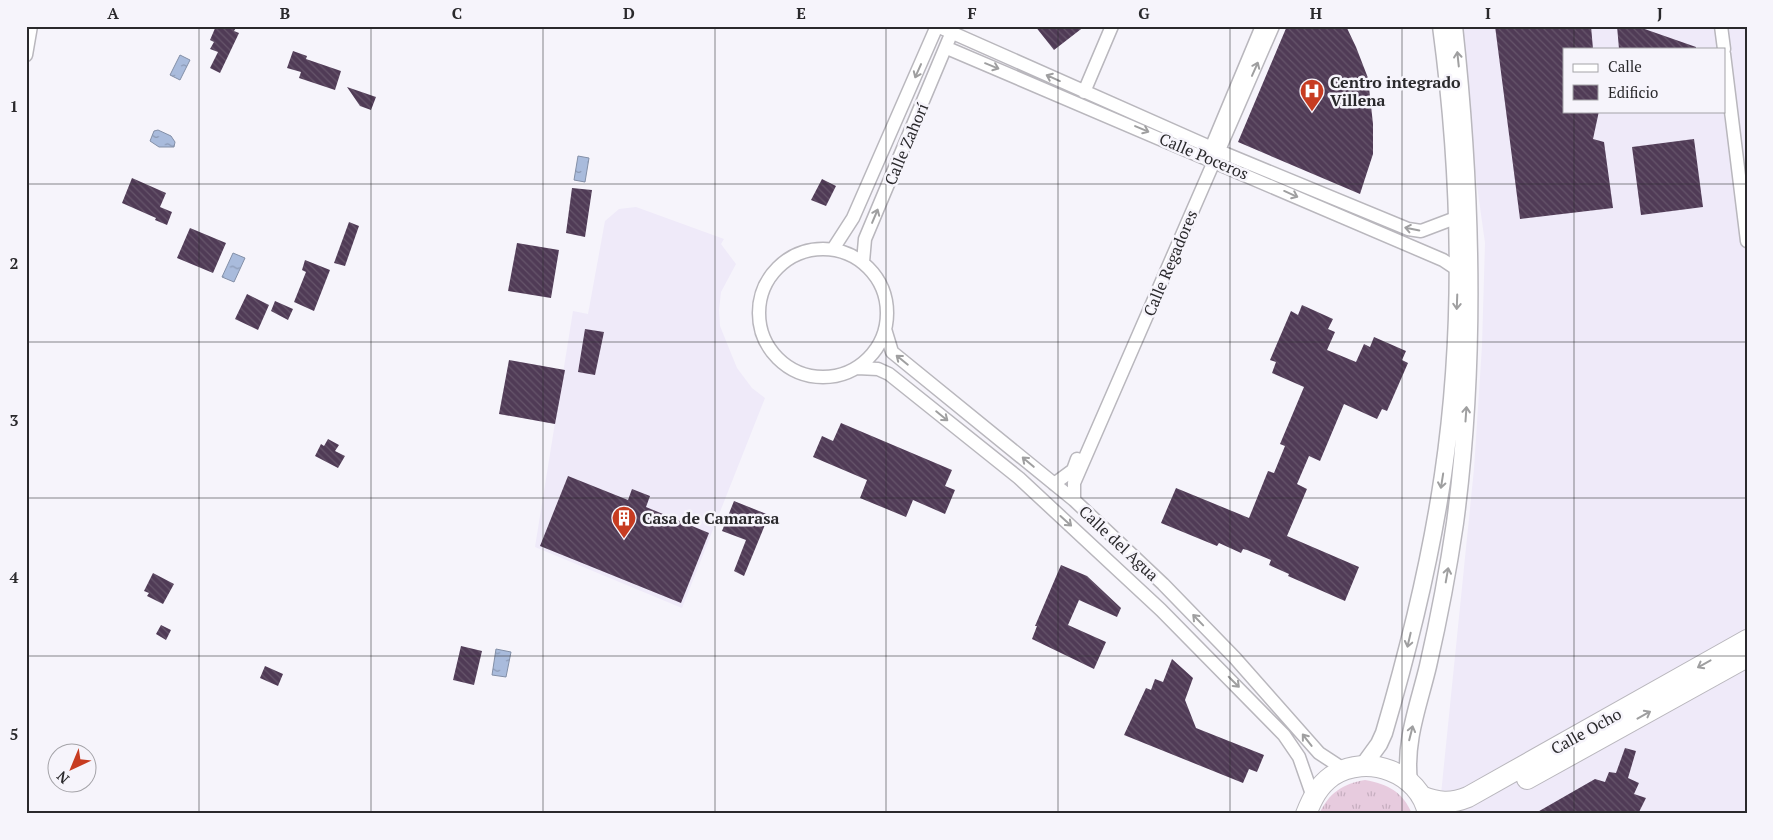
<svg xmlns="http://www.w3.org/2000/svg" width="1773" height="840" font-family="'PT Serif',serif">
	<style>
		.built { fill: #efeaf9; fill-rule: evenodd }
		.grass { fill: url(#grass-tufts) }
		.water { fill: url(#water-ripples); stroke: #838fa7 }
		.building { fill: url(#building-back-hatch) }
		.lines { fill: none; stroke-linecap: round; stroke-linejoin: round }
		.minor-casing { stroke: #b9b7bd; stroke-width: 15 }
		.tertiary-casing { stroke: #b9b7bd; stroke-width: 19 }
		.primary-casing { stroke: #b9b7bd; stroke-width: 22 }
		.minor { stroke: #fff; stroke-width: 12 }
		.tertiary { stroke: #fff; stroke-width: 16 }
		.primary { stroke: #fff; stroke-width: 20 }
		.oneway { stroke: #9f9fa0 }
		.grid { fill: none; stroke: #2a292c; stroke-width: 1; stroke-opacity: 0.55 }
		.labels { text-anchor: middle; stroke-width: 5; stroke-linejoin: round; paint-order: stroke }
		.poi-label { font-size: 16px; font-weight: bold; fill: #2a292c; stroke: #f6f4fb; text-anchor: start }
		.street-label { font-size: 16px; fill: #2a292c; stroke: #f6f4fb }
		.neatline { fill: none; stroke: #2a292c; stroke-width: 2 }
		.grid-label { font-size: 16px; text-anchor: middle; font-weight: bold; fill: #2a292c }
	</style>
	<defs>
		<pattern id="grass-tufts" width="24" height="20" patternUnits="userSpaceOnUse" patternTransform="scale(1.25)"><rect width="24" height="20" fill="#e7cbde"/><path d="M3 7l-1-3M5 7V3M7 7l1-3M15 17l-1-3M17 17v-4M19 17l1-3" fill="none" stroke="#c6aebf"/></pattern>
		<pattern id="water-ripples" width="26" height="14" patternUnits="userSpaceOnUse" patternTransform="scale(1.25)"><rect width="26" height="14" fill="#a9bbdc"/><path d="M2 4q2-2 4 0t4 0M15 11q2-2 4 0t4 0" fill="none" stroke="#8a98b3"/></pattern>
		<pattern id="building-back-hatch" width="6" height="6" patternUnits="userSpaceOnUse" patternTransform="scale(1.25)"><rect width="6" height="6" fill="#503b56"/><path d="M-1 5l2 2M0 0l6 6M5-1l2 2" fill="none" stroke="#66556b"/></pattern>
	</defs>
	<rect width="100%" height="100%" fill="#f6f4fb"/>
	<path class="built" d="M 1460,26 L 1747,26 L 1747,814 L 1439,814 L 1474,469 L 1482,346 L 1485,243 L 1474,164 ZM 1564,49 L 1724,49 L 1724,111 L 1564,111 Z
		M 636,207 L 724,239 L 721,244 L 736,264 L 721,292 L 719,310 L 720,326 L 737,368 L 752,388 L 765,398 L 682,608 L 535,547 L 573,311 L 588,314 L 605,221 L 619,209 Z"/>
	<path class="grass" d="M 1365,780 C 1388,784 1403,792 1412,814 L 1319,814 C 1329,793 1342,784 1365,780 Z"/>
	<path class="water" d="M 180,55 L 190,60 L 180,80 L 170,75 Z
		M 158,130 L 171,136 L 175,142 L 174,147 L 159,147 L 150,141 L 154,131 Z
		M 578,156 L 589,158 L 585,182 L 574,180 Z
		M 233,253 L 245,258 L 234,282 L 222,277 Z
		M 496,649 L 511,652 L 506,677 L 492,675 Z"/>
	<path class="building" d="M 216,26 L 237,26 L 234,31 L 239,33 L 220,73 L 210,68 L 218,52 L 210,49 L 214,42 L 210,40 Z
		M 1035,26 L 1085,26 L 1054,50 Z
		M 1287,26 L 1346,26 L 1356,47 L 1368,78 L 1373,124 L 1373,154 L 1360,194 L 1238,142 Z
		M 1495,26 L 1591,26 L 1593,49 L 1564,49 L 1564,111 L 1599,111 L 1593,139 L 1604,142 L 1613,208 L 1520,219 Z
		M 1617,26 L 1636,26 L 1696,47 L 1696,49 L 1619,49 Z
		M 293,51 L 307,56 L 306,59 L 341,71 L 335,90 L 299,78 L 301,72 L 287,68 Z
		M 347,87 L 376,97 L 371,110 L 360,106 Z
		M 1694,139 L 1703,207 L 1641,215 L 1632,147 Z
		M 132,178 L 166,193 L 160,207 L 172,212 L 167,225 L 155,220 L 156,218 L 122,203 Z
		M 822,179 L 836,186 L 826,206 L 811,200 Z
		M 572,188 L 592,190 L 585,237 L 566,233 Z
		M 349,222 L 359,226 L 345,266 L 334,263 Z
		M 190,228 L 226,243 L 213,273 L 177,258 Z
		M 517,243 L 559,250 L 551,298 L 508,291 Z
		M 305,260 L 330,270 L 314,311 L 294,302 L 306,272 L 302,270 Z
		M 247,294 L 269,305 L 258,330 L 235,319 Z
		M 275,301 L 293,309 L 288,320 L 271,311 Z
		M 1302,305 L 1333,319 L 1328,329 L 1335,332 L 1327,350 L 1356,362 L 1364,344 L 1370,347 L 1374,337 L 1406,351 L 1402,360 L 1408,363 L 1387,411 L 1382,409 L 1377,419 L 1344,404 L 1320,461 L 1309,456 L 1297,484 L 1307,489 L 1287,536 L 1359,567 L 1345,601 L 1288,576 L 1289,574 L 1269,565 L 1271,560 L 1247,550 L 1243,549 L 1241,553 L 1219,543 L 1217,546 L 1161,523 L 1176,488 L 1249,518 L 1268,471 L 1274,473 L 1285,446 L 1280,444 L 1304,387 L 1272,373 L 1276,362 L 1270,360 L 1291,311 L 1298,315 Z
		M 585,329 L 604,332 L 595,375 L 578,372 Z
		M 509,360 L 565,370 L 555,424 L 499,414 Z
		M 841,423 L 952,470 L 945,486 L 955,490 L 945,514 L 913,500 L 906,517 L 860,498 L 867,480 L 813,457 L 822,436 L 833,441 Z
		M 328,439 L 339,445 L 335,451 L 345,456 L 338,468 L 315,456 L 321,444 L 324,446 Z
		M 568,476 L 628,500 L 632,489 L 650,496 L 646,507 L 709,533 L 681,603 L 540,546 Z
		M 734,501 L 769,515 L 744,576 L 734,571 L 746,540 L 722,531 Z
		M 1061,565 L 1087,576 L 1121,608 L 1117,617 L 1079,600 L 1068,625 L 1106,642 L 1094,669 L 1032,639 L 1037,626 L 1035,626 Z
		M 153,573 L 174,584 L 163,604 L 147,596 L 149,593 L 144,591 Z
		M 161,625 L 171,630 L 166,640 L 156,634 Z
		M 461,646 L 482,651 L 474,685 L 453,680 Z
		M 1172,659 L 1193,678 L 1185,700 L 1196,728 L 1264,755 L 1257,772 L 1249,769 L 1243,783 L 1124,735 L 1146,688 L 1151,690 L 1155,679 L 1163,682 Z
		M 265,666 L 283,674 L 278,686 L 260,678 Z
		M 1625,748 L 1636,751 L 1628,778 L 1639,783 L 1634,794 L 1646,798 L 1638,814 L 1534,814 L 1595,779 L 1605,782 L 1609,772 L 1616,773 Z"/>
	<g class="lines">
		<defs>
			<path id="minor" d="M 937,26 L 1219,151 L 1408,229 L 1421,231 L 1458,217
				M 1721,26 L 1724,49
				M 947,48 L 1443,260 L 1458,270
				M 1724,54 L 1747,241
				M 26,55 L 31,26
				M 1084,92 L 1112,26
				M 1209,153 L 1262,26
				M759 313a64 64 0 1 1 128 0a64 64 0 1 1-128 0Z
				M 833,249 L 853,218 L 937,26
				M 863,262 L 865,239 L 949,39
				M 885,329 L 892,352 L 1074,500 L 1163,584 L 1235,658 L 1319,753 L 1345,770
				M 857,368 L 878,369 L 889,374 L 1019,478 L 1161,610 L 1284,735 L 1299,757 L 1313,797
				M 1054,484 L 1073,470 L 1077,459
				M 1074,500 L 1074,483 L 1273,26"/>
			<path id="tertiary" d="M 1363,766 L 1379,744 L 1384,733 C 1409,648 1430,563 1443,475 C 1465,326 1461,175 1441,26
				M 1409,782 C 1404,741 1419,704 1428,666 C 1439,618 1448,571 1455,523 C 1477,358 1472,191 1454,26"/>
			<path id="primary" d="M 1527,779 L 1747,657
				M 1421,796 C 1438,803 1451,804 1468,797 L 1747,640
				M 1306,814 C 1312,799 1318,786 1332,776 C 1367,753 1420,772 1428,814"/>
		</defs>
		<use href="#minor" class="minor-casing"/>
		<use href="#tertiary" class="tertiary-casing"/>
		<use href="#primary" class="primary-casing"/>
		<use href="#minor" class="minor"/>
		<use href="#tertiary" class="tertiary"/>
		<use href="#primary" class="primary"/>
	</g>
	<defs><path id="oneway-shaft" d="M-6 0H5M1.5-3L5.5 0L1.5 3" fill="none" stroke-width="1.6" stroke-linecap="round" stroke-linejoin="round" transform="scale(1.25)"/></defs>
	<g class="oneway">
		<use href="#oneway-shaft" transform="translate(1458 59) rotate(-96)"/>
		<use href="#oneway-shaft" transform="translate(992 66) rotate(22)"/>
		<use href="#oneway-shaft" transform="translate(1255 69) rotate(-66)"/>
		<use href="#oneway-shaft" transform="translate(918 71) rotate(114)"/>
		<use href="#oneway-shaft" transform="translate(1053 78) rotate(-156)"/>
		<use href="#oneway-shaft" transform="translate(1142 129) rotate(23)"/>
		<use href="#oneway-shaft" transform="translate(1291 194) rotate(24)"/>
		<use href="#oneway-shaft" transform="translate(875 216) rotate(-67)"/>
		<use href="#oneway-shaft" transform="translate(1412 229) rotate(-169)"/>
		<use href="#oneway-shaft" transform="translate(1457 302) rotate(92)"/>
		<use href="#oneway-shaft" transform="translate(902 360) rotate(-141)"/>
		<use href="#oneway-shaft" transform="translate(1466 414) rotate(-86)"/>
		<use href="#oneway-shaft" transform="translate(942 416) rotate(39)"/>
		<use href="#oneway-shaft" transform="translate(1028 462) rotate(-140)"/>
		<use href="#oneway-shaft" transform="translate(1442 481) rotate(99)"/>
		<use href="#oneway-shaft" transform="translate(1066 521) rotate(42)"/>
		<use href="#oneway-shaft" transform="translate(1447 575) rotate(-80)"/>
		<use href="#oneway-shaft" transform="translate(1198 620) rotate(-134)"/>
		<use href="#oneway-shaft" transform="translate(1409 640) rotate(103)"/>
		<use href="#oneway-shaft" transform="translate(1704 664) rotate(151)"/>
		<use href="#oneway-shaft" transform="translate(1234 682) rotate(45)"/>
		<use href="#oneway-shaft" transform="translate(1644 715) rotate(-29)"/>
		<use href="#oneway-shaft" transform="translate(1411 733) rotate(-76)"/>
		<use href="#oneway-shaft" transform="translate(1307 740) rotate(-128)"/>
	</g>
	<path class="grid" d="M 199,26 L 199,814M 371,26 L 371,814M 543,26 L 543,814M 715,26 L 715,814M 886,26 L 886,814M 1058,26 L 1058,814M 1230,26 L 1230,814M 1402,26 L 1402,814M 1574,26 L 1574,49M 1574,111 L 1574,814M 26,184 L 1747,184M 26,342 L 1747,342M 26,498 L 1747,498M 26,656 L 1747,656"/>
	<defs>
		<symbol id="hospital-pin" viewBox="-11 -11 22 30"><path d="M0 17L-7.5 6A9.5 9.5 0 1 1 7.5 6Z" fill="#c73c21" stroke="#f6f4fb"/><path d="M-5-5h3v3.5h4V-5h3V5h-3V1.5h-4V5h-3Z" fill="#fff"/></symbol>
		<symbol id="building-pin" viewBox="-11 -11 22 30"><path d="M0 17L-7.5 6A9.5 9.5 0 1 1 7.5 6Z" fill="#c73c21" stroke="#f6f4fb"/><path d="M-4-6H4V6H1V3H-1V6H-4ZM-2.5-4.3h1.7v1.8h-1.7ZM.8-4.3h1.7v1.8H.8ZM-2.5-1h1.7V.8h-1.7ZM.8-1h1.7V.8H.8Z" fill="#fff"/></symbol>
	</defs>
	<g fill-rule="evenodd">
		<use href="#hospital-pin" x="1298" y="77" width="28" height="38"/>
		<use href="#building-pin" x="610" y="504" width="28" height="38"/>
	</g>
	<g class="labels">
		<g class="poi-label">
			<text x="1330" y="88">Centro integrado<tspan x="1330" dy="18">Villena</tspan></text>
			<text x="642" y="524">Casa de Camarasa</text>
		</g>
		<g class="street-label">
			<text transform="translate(906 144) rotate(-67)" y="6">Calle Zahorí</text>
			<text transform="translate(1204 156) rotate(23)" y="6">Calle Poceros</text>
			<text transform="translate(1170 263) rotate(-67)" y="6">Calle Regadores</text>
			<text transform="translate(1119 543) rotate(43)" y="6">Calle del Agua</text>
			<text transform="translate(1586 731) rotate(-29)" y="6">Calle Ocho</text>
		</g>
	</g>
	<rect width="1773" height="840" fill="none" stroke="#f6f4fb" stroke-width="55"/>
	<rect x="1563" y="48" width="162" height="65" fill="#f6f4fb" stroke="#a4a3a8"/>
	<rect x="1573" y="64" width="25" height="8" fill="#ffffff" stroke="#a4a3a8"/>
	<text x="1608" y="72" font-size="15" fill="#2a292c">Calle</text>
	<rect x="1573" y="85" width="25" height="15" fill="url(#building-back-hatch)" stroke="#a4a3a8"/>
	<text x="1608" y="98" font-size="15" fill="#2a292c">Edificio</text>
	<g transform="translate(72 768) rotate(224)"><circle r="24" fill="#f6f4fb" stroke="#a4a3a8"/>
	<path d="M0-4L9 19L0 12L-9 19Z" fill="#c73c21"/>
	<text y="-8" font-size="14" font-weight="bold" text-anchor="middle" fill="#2a292c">N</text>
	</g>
	<rect x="28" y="28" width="1718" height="784" class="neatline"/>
	<g class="grid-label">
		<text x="113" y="19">A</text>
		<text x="285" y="19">B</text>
		<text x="457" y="19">C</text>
		<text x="629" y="19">D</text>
		<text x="801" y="19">E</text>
		<text x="972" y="19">F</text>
		<text x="1144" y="19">G</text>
		<text x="1316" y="19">H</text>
		<text x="1488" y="19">I</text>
		<text x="1660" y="19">J</text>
		<text x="14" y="112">1</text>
		<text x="14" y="269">2</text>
		<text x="14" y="426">3</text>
		<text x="14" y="583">4</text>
		<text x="14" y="740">5</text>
	</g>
</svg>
